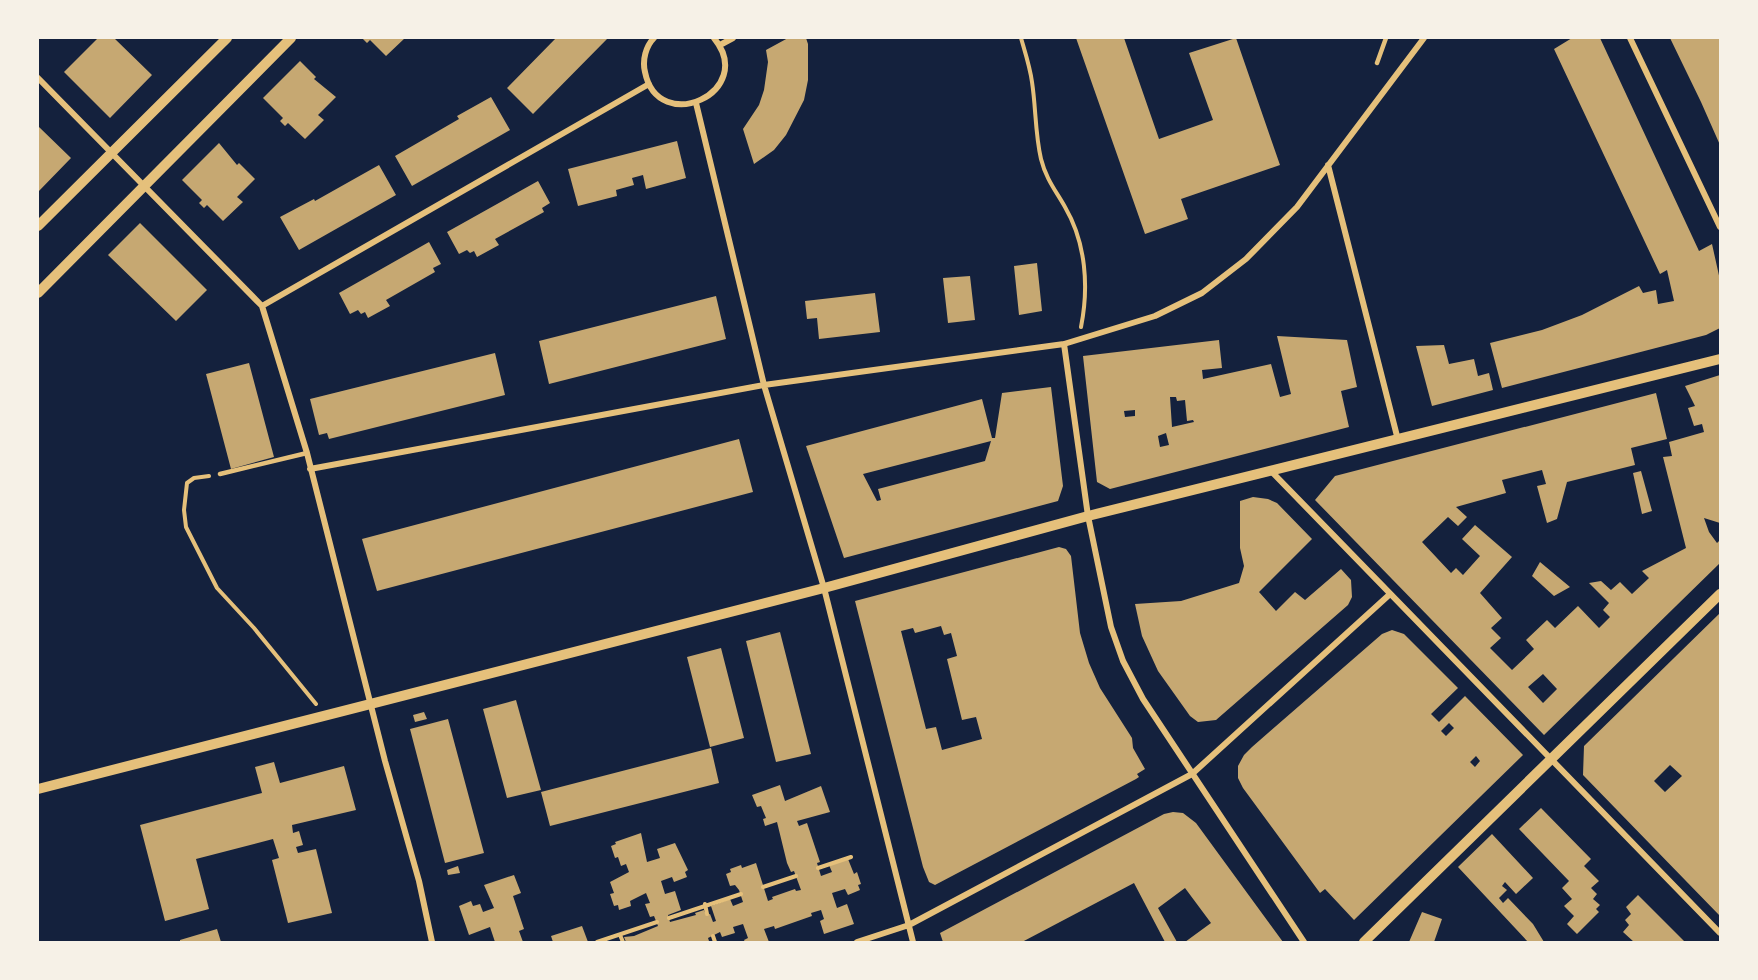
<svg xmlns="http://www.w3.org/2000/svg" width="1758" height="980" font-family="'Nunito Sans',sans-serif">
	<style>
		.building { fill: #c6a872; fill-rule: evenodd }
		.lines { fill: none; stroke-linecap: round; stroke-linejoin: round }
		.path { stroke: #e5c07b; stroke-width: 4 }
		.service { stroke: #e5c07b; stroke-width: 4.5 }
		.minor { stroke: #e5c07b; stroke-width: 6 }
		.tertiary { stroke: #e5c07b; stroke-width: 10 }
	</style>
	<rect width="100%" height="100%" fill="#14213d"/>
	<path class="building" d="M 98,38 L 114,38 L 152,75 L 110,118 L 64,72 Z
		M 362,38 L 405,38 L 386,56 L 370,40 L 367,43 Z
		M 556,38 L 608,38 L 533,114 L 507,88 Z
		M 788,38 L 806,38 L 808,44 L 808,80 L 804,100 L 786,135 L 774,150 L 754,164 L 743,129 L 759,105 L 764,90 L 768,62 L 766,50 Z
		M 1076,38 L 1124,38 L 1159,139 L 1213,120 L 1189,53 L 1236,38 L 1280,165 L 1181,199 L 1188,219 L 1145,234 Z
		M 1572,38 L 1600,38 L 1699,251 L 1712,244 L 1720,280 L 1720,328 L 1706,335 L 1502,388 L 1490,343 L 1542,330 L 1582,315 L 1639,286 L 1643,293 L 1656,290 L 1658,304 L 1674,301 L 1667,270 L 1660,274 L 1554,49 Z
		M 1670,38 L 1720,38 L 1720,145 L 1701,102 Z
		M 300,61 L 316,77 L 314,79 L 336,97 L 318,115 L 324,120 L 305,139 L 288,123 L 285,126 L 280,121 L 283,118 L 263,98 Z
		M 491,97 L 510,130 L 412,186 L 395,156 L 459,119 L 457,116 Z
		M 39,127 L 71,158 L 38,192 L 38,128 Z
		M 677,141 L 686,178 L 646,189 L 643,175 L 632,178 L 634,185 L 616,190 L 617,196 L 578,206 L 568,169 Z
		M 219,143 L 237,165 L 239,163 L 255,179 L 237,197 L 243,202 L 223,221 L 207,205 L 204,208 L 199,203 L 202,200 L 182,180 Z
		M 379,165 L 396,195 L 299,250 L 280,217 L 314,199 L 315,201 Z
		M 538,181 L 550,203 L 542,208 L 544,212 L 495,239 L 499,245 L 477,257 L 474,251 L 470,253 L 467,250 L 459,254 L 447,232 Z
		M 140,223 L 207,290 L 176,321 L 108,255 Z
		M 429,242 L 441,264 L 433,268 L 435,272 L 386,300 L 390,306 L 368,318 L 365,312 L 361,314 L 358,310 L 350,314 L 339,293 Z
		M 1037,263 L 1042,311 L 1019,315 L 1014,266 Z
		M 970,276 L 975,320 L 948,323 L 943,278 Z
		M 875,293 L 880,332 L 819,339 L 817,318 L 807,319 L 805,301 Z
		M 716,296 L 726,339 L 549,384 L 539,341 Z
		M 1277,336 L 1347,340 L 1357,387 L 1341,391 L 1349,427 L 1110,489 L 1097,482 L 1083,356 L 1219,340 L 1222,368 L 1202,370 L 1203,379 L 1271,364 L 1280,397 L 1291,394 ZM 1170,397 L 1176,397 L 1177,401 L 1185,400 L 1187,421 L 1193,420 L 1194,422 L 1172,427 ZM 1135,410 L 1135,416 L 1125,417 L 1124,411 ZM 1166,433 L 1169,445 L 1160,447 L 1158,436 Z
		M 1444,345 L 1449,364 L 1474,359 L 1478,376 L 1489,373 L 1493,390 L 1432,406 L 1416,346 Z
		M 495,353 L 505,395 L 329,439 L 327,433 L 319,435 L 310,399 Z
		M 249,363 L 274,457 L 231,469 L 206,374 Z
		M 1720,375 L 1720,523 L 1704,518 L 1709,532 L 1717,543 L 1720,540 L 1720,563 L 1544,735 L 1315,500 L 1335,476 L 1656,393 L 1667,439 L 1631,448 L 1635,465 L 1567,482 L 1557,519 L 1547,523 L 1537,486 L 1546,484 L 1542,470 L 1502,480 L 1506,493 L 1456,507 L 1467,517 L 1458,526 L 1448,517 L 1422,542 L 1451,573 L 1456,568 L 1463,575 L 1480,556 L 1462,539 L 1475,525 L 1512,557 L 1480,593 L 1502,618 L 1491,628 L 1501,638 L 1490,648 L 1512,670 L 1534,649 L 1526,640 L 1547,620 L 1555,628 L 1578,606 L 1599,628 L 1610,617 L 1603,610 L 1609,603 L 1589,583 L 1601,581 L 1611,590 L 1620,582 L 1632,594 L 1649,578 L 1642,571 L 1686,548 L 1663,457 L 1672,456 L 1669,442 L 1704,432 L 1702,424 L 1694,426 L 1688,408 L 1695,406 L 1685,386 ZM 1543,674 L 1557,689 L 1543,703 L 1528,687 Z
		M 1051,387 L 1063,486 L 1058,501 L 844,558 L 806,446 L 982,399 L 992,438 L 995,438 L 1002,393 ZM 991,441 L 985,461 L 878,489 L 881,500 L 877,501 L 863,474 Z
		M 739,439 L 753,492 L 377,591 L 362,539 Z
		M 1641,471 L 1652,511 L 1642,514 L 1633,473 Z
		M 1253,497 L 1268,499 L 1277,503 L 1312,539 L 1259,592 L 1276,611 L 1295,592 L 1305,600 L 1341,569 L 1351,580 L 1352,597 L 1348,605 L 1216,720 L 1198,722 L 1190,716 L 1158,671 L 1142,636 L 1135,604 L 1181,601 L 1239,583 L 1244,566 L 1240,548 L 1240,501 Z
		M 1059,547 L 1066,549 L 1071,556 L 1080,633 L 1089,663 L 1100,688 L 1132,738 L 1133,748 L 1145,769 L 1137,774 L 1139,777 L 1136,779 L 935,885 L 929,882 L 923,867 L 855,601 ZM 941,626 L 944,635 L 951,633 L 957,656 L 947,659 L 962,720 L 976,717 L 982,739 L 942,750 L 936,727 L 926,729 L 901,631 L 913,628 L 915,633 Z
		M 1540,562 L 1570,587 L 1554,596 L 1532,576 Z
		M 1720,613 L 1720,916 L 1583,775 L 1584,746 ZM 1670,765 L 1682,776 L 1665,792 L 1654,781 Z
		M 1392,630 L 1404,634 L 1458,688 L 1431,714 L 1439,722 L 1465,696 L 1523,755 L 1354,920 L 1325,889 L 1320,893 L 1243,788 L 1238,778 L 1238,766 L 1244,755 L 1252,747 L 1382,634 ZM 1449,723 L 1454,728 L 1446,736 L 1441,731 ZM 1476,756 L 1480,761 L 1475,767 L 1470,762 Z
		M 780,632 L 811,754 L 776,762 L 746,641 Z
		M 721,648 L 744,738 L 710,747 L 687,657 Z
		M 516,700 L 541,790 L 507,798 L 483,709 Z
		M 424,712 L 427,719 L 415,722 L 413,715 Z
		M 448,719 L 484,853 L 445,863 L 410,729 Z
		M 711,748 L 719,783 L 550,826 L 541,792 Z
		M 274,762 L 280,783 L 344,766 L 356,810 L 292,825 L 293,833 L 299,831 L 303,845 L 296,847 L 298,853 L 316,849 L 332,913 L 288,923 L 272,860 L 279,858 L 273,839 L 196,859 L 209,909 L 165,921 L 140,825 L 262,793 L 255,767 Z
		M 780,785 L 785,801 L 821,786 L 830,812 L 797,821 L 799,826 L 807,823 L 820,862 L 817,863 L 821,876 L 832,872 L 829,865 L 848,859 L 854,874 L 857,872 L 861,884 L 858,885 L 860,890 L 848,895 L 845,889 L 832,893 L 837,908 L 847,904 L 854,924 L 824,934 L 820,921 L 824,919 L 821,910 L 811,913 L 812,916 L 775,929 L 774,926 L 764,929 L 769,942 L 745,942 L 744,940 L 748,938 L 743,924 L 733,927 L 735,933 L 722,937 L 720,932 L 708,938 L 709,941 L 706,942 L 626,942 L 624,937 L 634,936 L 658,926 L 654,916 L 650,917 L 645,904 L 650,903 L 646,893 L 630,901 L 631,906 L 619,910 L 618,905 L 614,906 L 610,894 L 614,893 L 610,882 L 629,872 L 626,864 L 621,866 L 618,857 L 615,858 L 611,846 L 616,844 L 615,842 L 641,833 L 647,862 L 660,858 L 657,849 L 675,843 L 688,870 L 685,872 L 687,877 L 674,882 L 672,877 L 661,881 L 665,894 L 675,891 L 681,910 L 668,915 L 670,922 L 696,915 L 695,913 L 704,910 L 706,915 L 710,914 L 713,922 L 716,921 L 711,906 L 730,899 L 733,906 L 743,902 L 739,890 L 735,885 L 730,886 L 726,874 L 731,872 L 730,869 L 741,865 L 742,868 L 756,863 L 768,901 L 773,899 L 772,897 L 795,889 L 796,891 L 801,890 L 794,871 L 791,872 L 787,863 L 777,822 L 765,826 L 763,819 L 766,818 L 761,806 L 757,807 L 752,795 Z
		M 1541,808 L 1591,859 L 1584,866 L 1599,881 L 1591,888 L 1597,894 L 1593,899 L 1600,905 L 1596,909 L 1599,912 L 1577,934 L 1567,924 L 1574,916 L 1564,906 L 1572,899 L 1562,888 L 1569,881 L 1519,829 Z
		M 1173,812 L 1183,813 L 1196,823 L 1283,942 L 1185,942 L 1211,923 L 1185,888 L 1158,908 L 1177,942 L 1165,942 L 1134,883 L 1022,942 L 943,942 L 940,933 L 1164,814 Z
		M 1492,834 L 1533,878 L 1516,894 L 1505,882 L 1502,886 L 1507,890 L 1499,898 L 1503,903 L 1508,898 L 1533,924 L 1544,942 L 1528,942 L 1458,867 Z
		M 458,866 L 460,873 L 448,875 L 447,870 Z
		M 514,875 L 521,893 L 513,896 L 524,929 L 519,931 L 523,942 L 495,942 L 490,927 L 469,935 L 459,906 L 471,901 L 473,906 L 480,904 L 483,912 L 494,908 L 484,885 Z
		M 1638,895 L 1685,942 L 1634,942 L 1623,932 L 1629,925 L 1625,920 L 1631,914 L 1626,907 Z
		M 1422,912 L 1442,919 L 1434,942 L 1409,942 Z
		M 582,926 L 588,942 L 553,942 L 551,936 Z
		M 217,929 L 221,942 L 180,942 L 180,940 Z"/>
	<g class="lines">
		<path class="path" d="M 1021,38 C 1025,52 1030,67 1032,82 C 1036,108 1035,133 1041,159 C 1046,179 1056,191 1065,207 C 1086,243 1089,287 1081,327
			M 209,476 L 194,478 L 187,483 L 184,510 L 186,527 L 217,588 L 254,628 L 316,704
			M 818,868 L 851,857
			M 763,887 L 796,876
			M 705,904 L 707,914
			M 669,918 L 741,894
			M 620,935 L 623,942
			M 713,936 L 715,942
			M 597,942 L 657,922"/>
		<path class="service" d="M 1377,63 L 1386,38
			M 220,474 L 307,453"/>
		<path class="minor" d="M 654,38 C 646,46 642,60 645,72 C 658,137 758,92 714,38
			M 1630,38 L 1720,227
			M 720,45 L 733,38
			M 38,78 L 262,306 L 307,453 L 385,761 L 419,881 L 432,942
			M 696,103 L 764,385 L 824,588 L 913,942
			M 1328,165 L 1398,440
			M 262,306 L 649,84
			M 1064,344 L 1088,516 L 1111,627 L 1123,661 L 1143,699 L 1304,942
			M 310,469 L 764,385 L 1064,344 L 1155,316 L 1202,293 L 1246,259 L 1297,207 L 1424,38
			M 1272,472 L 1720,933
			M 857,942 L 909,925 L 1192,774 L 1389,595"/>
		<path class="tertiary" d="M 38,226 L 227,38
			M 38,293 L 291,38
			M 38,789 L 824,588 L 1088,516 L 1720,359
			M 1364,942 L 1720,594"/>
	</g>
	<rect width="1758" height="980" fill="none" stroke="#f6f1e7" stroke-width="78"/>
</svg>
